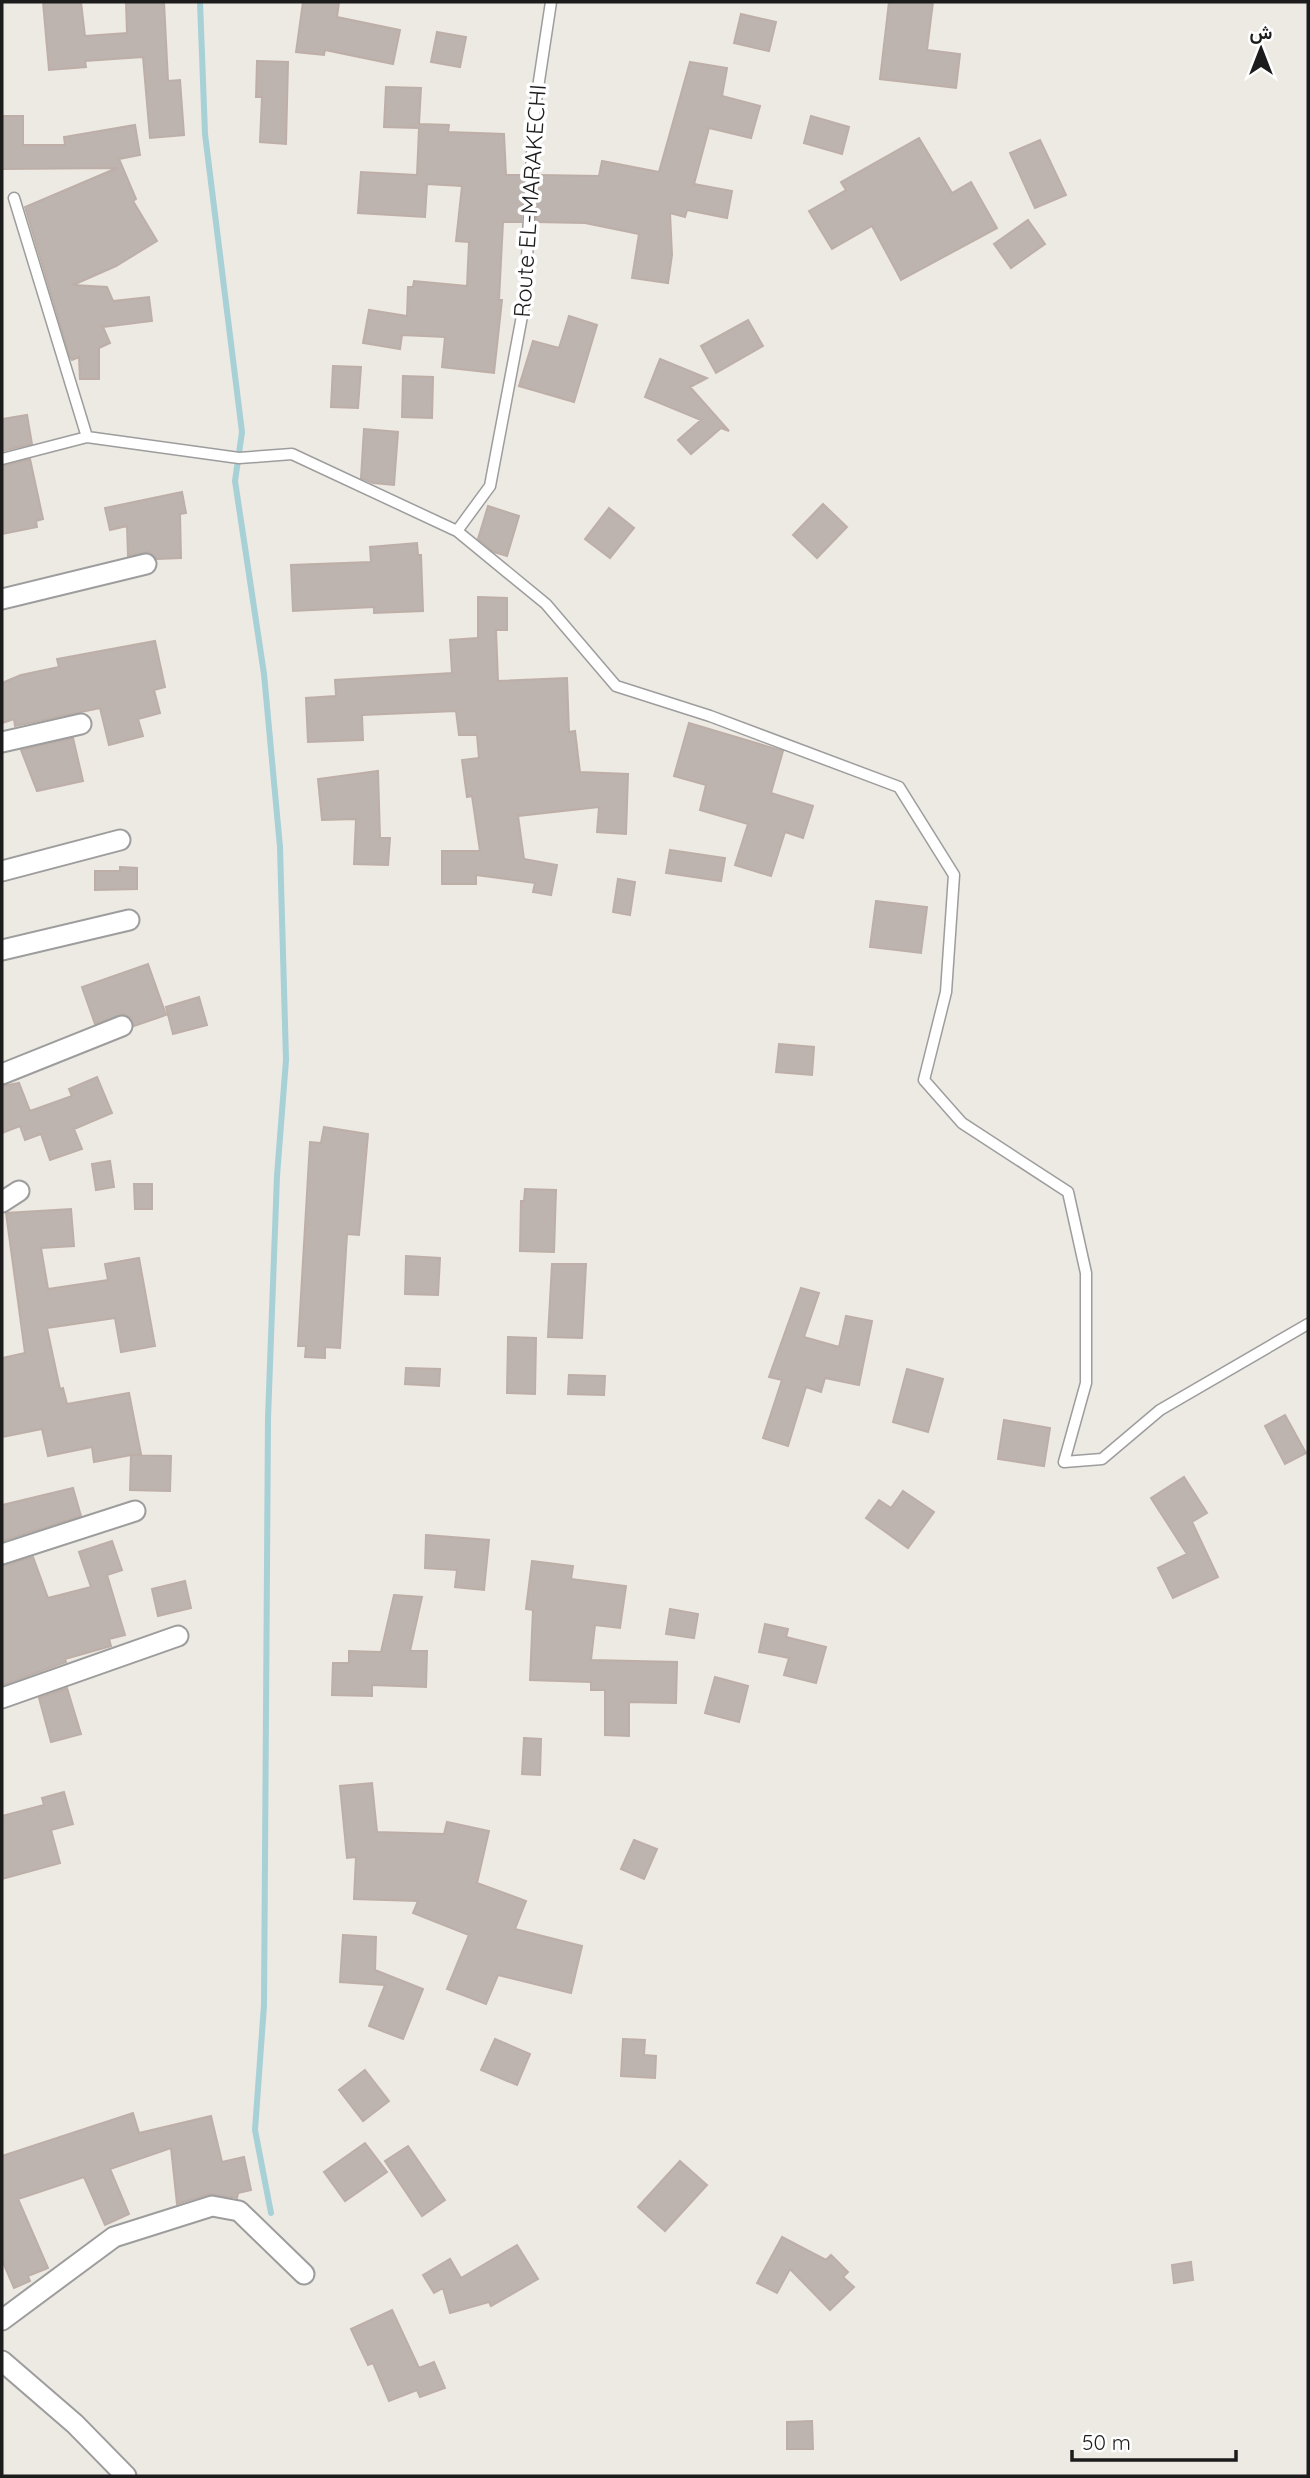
<svg xmlns="http://www.w3.org/2000/svg" width="1310" height="2478" font-family="Quicksand,Vazirmatn,sans-serif">
	<style>
		.lines { fill: none; stroke-linecap: round; stroke-linejoin: round }
		.stream { stroke: #a7d0d7; stroke-width: 6 }
		.building { fill: #bdb4b0; stroke: #bdafa7; stroke-width: 2 }
		.service-casing { stroke: #9d9d9d; stroke-width: 13 }
		.minor-casing { stroke: #9d9d9d; stroke-width: 23 }
		.service { stroke: #fff; stroke-width: 10 }
		.minor { stroke: #fff; stroke-width: 19 }
		.labels { text-anchor: middle; stroke-width: 7; stroke-linejoin: round; paint-order: stroke }
		.street-label { font-size: 23px; fill: #1c1c1c; stroke: #fff }
	</style>
	<rect width="100%" height="100%" fill="#ede9e3"/>
	<g class="lines">
		<path class="stream" d="M 200,2 L 205,134 L 242,432 L 235,481 L 264,674 L 280,847 L 286,1060 L 277,1176 L 268,1418 L 264,2005 L 255,2130 L 271,2213"/>
	</g>
	<path class="building" d="M 43,2 L 81,2 L 85,36 L 127,33 L 126,2 L 164,2 L 168,81 L 180,80 L 184,135 L 150,138 L 143,57 L 85,61 L 86,67 L 49,70 Z
		M 303,2 L 339,2 L 337,17 L 400,30 L 393,64 L 325,50 L 324,55 L 296,52 Z
		M 889,2 L 933,2 L 927,50 L 960,54 L 956,88 L 880,79 Z
		M 741,14 L 776,22 L 769,51 L 734,43 Z
		M 437,32 L 466,37 L 460,67 L 431,62 Z
		M 257,61 L 288,62 L 286,144 L 260,142 L 262,97 L 256,97 Z
		M 690,62 L 727,68 L 722,96 L 760,106 L 751,138 L 709,128 L 694,184 L 732,191 L 727,218 L 687,210 L 685,217 L 670,213 L 672,255 L 668,283 L 632,278 L 639,234 L 585,223 L 536,222 L 538,175 L 599,176 L 602,161 L 659,172 Z
		M 386,87 L 421,88 L 419,124 L 449,125 L 448,132 L 504,134 L 506,175 L 524,175 L 521,222 L 503,222 L 499,300 L 502,300 L 494,373 L 442,367 L 445,337 L 402,335 L 400,349 L 363,343 L 369,310 L 407,316 L 408,287 L 413,287 L 414,281 L 467,286 L 469,242 L 456,241 L 462,186 L 427,184 L 425,217 L 358,213 L 361,172 L 417,175 L 419,128 L 384,127 Z
		M 2,116 L 23,116 L 23,145 L 65,145 L 64,137 L 135,125 L 140,155 L 119,159 L 136,199 L 133,201 L 157,241 L 116,266 L 73,285 L 107,287 L 113,301 L 149,297 L 152,321 L 103,327 L 110,343 L 99,348 L 99,379 L 80,379 L 79,357 L 72,360 L 70,357 L 25,207 L 117,168 L 2,169 Z
		M 811,116 L 849,127 L 842,154 L 804,143 Z
		M 919,138 L 952,193 L 971,182 L 997,228 L 901,280 L 872,226 L 832,249 L 809,211 L 846,190 L 841,182 Z
		M 1040,140 L 1066,195 L 1035,208 L 1010,153 Z
		M 1028,220 L 1045,244 L 1011,268 L 994,244 Z
		M 569,316 L 597,325 L 574,402 L 519,386 L 533,341 L 559,348 Z
		M 748,320 L 763,346 L 716,373 L 701,346 Z
		M 660,359 L 707,378 L 690,387 L 729,431 L 721,428 L 691,454 L 678,440 L 701,420 L 645,397 Z
		M 333,366 L 361,367 L 358,408 L 331,407 Z
		M 403,376 L 433,377 L 432,418 L 402,417 Z
		M 27,415 L 32,444 L 2,451 L 2,419 Z
		M 364,429 L 398,432 L 394,485 L 373,483 L 361,478 Z
		M 30,459 L 43,519 L 36,521 L 37,527 L 2,534 L 2,466 Z
		M 182,492 L 186,513 L 180,514 L 181,558 L 157,559 L 149,552 L 128,556 L 127,526 L 110,530 L 105,508 Z
		M 823,504 L 847,527 L 817,558 L 793,535 Z
		M 488,506 L 519,516 L 507,556 L 494,552 L 478,539 Z
		M 609,508 L 634,528 L 610,558 L 585,539 Z
		M 417,543 L 418,555 L 421,555 L 423,611 L 374,613 L 374,607 L 293,611 L 291,565 L 371,562 L 370,547 Z
		M 478,597 L 507,598 L 507,630 L 496,630 L 498,681 L 567,678 L 569,732 L 575,731 L 580,772 L 628,774 L 626,834 L 597,832 L 599,807 L 518,816 L 524,859 L 557,865 L 551,895 L 533,892 L 535,883 L 476,875 L 476,884 L 442,884 L 442,851 L 480,851 L 472,796 L 467,797 L 462,760 L 479,758 L 477,735 L 459,735 L 456,711 L 362,715 L 363,740 L 308,742 L 306,698 L 336,696 L 335,680 L 452,673 L 450,640 L 478,638 Z
		M 155,641 L 165,687 L 154,690 L 160,713 L 138,719 L 143,736 L 109,745 L 100,708 L 15,726 L 14,719 L 2,723 L 2,683 L 21,675 L 59,667 L 57,659 Z
		M 689,723 L 783,751 L 771,793 L 813,806 L 803,838 L 785,832 L 771,876 L 735,865 L 748,824 L 700,810 L 706,785 L 674,776 Z
		M 73,738 L 83,781 L 37,791 L 21,750 Z
		M 378,771 L 380,838 L 390,838 L 388,865 L 354,864 L 356,819 L 322,820 L 318,779 Z
		M 670,850 L 725,858 L 721,881 L 666,873 Z
		M 120,867 L 137,868 L 137,889 L 95,890 L 95,871 L 120,871 Z
		M 618,879 L 635,882 L 630,915 L 613,912 Z
		M 876,901 L 927,907 L 921,953 L 870,947 Z
		M 148,964 L 166,1015 L 134,1026 L 130,1017 L 123,1014 L 95,1024 L 82,987 Z
		M 199,997 L 207,1025 L 173,1034 L 166,1007 Z
		M 779,1044 L 814,1047 L 812,1075 L 776,1072 Z
		M 97,1077 L 112,1113 L 74,1129 L 82,1149 L 50,1160 L 41,1134 L 25,1140 L 20,1126 L 2,1133 L 2,1086 L 19,1083 L 30,1111 L 72,1096 L 69,1089 Z
		M 324,1127 L 368,1134 L 359,1235 L 347,1234 L 340,1348 L 325,1347 L 325,1358 L 305,1357 L 306,1346 L 298,1346 L 310,1142 L 321,1143 Z
		M 110,1161 L 114,1187 L 96,1190 L 92,1164 Z
		M 134,1184 L 152,1184 L 152,1209 L 135,1209 Z
		M 525,1189 L 556,1190 L 554,1252 L 520,1251 L 521,1201 L 524,1201 Z
		M 71,1209 L 74,1246 L 41,1248 L 48,1289 L 108,1280 L 105,1264 L 139,1258 L 155,1346 L 121,1352 L 115,1318 L 47,1328 L 60,1389 L 63,1388 L 67,1404 L 129,1393 L 141,1454 L 132,1455 L 171,1456 L 170,1491 L 130,1490 L 131,1455 L 94,1462 L 92,1447 L 48,1456 L 42,1429 L 2,1437 L 2,1358 L 25,1353 L 6,1213 Z
		M 406,1256 L 440,1258 L 438,1295 L 405,1294 Z
		M 552,1264 L 586,1264 L 582,1338 L 548,1337 Z
		M 801,1288 L 819,1293 L 804,1337 L 839,1347 L 846,1316 L 872,1321 L 859,1385 L 825,1378 L 821,1392 L 806,1387 L 788,1446 L 763,1438 L 782,1380 L 769,1377 Z
		M 508,1337 L 536,1338 L 535,1394 L 507,1393 Z
		M 406,1368 L 440,1369 L 439,1386 L 405,1384 Z
		M 907,1369 L 943,1379 L 928,1432 L 893,1422 Z
		M 569,1375 L 605,1376 L 604,1395 L 568,1394 Z
		M 1285,1415 L 1306,1453 L 1285,1464 L 1265,1426 Z
		M 1004,1420 L 1050,1428 L 1044,1466 L 998,1459 Z
		M 1184,1477 L 1207,1513 L 1192,1522 L 1218,1577 L 1173,1598 L 1158,1568 L 1187,1554 L 1151,1498 Z
		M 73,1488 L 81,1516 L 2,1541 L 2,1505 Z
		M 903,1491 L 934,1512 L 908,1548 L 866,1518 L 879,1500 L 891,1508 Z
		M 426,1535 L 489,1540 L 484,1590 L 455,1587 L 457,1570 L 425,1568 Z
		M 112,1541 L 122,1570 L 107,1575 L 125,1635 L 109,1639 L 111,1646 L 65,1659 L 66,1662 L 2,1685 L 2,1566 L 33,1557 L 48,1598 L 91,1587 L 79,1552 Z
		M 532,1561 L 573,1566 L 571,1579 L 626,1586 L 620,1628 L 595,1625 L 591,1660 L 677,1662 L 676,1703 L 629,1702 L 629,1736 L 605,1735 L 605,1690 L 591,1690 L 591,1682 L 530,1680 L 533,1610 L 526,1609 Z
		M 185,1581 L 191,1608 L 158,1616 L 152,1589 Z
		M 394,1595 L 422,1597 L 410,1651 L 427,1651 L 426,1687 L 372,1685 L 372,1696 L 332,1695 L 333,1663 L 349,1663 L 349,1651 L 381,1652 Z
		M 670,1609 L 698,1614 L 694,1638 L 666,1634 Z
		M 765,1624 L 788,1629 L 786,1637 L 826,1647 L 816,1683 L 784,1675 L 789,1658 L 759,1652 Z
		M 715,1677 L 748,1686 L 739,1722 L 705,1713 Z
		M 67,1688 L 81,1734 L 51,1742 L 39,1698 Z
		M 524,1738 L 541,1739 L 540,1775 L 522,1774 Z
		M 372,1783 L 377,1832 L 444,1834 L 447,1822 L 489,1831 L 477,1883 L 526,1901 L 515,1929 L 582,1946 L 571,1993 L 498,1975 L 486,2004 L 447,1989 L 469,1935 L 413,1913 L 418,1901 L 354,1899 L 356,1857 L 347,1858 L 340,1786 Z
		M 64,1792 L 73,1824 L 51,1830 L 60,1863 L 2,1879 L 2,1816 L 44,1805 L 42,1798 Z
		M 634,1840 L 657,1849 L 644,1879 L 621,1869 Z
		M 343,1935 L 376,1937 L 375,1970 L 423,1989 L 403,2039 L 369,2026 L 385,1985 L 340,1982 Z
		M 495,2039 L 530,2054 L 517,2085 L 481,2070 Z
		M 623,2039 L 645,2040 L 644,2055 L 656,2056 L 655,2078 L 621,2076 Z
		M 365,2070 L 389,2101 L 363,2121 L 339,2090 Z
		M 133,2113 L 139,2133 L 211,2116 L 222,2162 L 244,2157 L 251,2190 L 238,2193 L 237,2198 L 209,2194 L 177,2204 L 171,2148 L 110,2169 L 129,2214 L 105,2225 L 84,2177 L 18,2199 L 48,2268 L 28,2276 L 30,2281 L 14,2288 L 2,2260 L 2,2156 Z
		M 365,2143 L 387,2172 L 345,2201 L 324,2172 Z
		M 408,2146 L 445,2200 L 422,2216 L 385,2161 Z
		M 680,2161 L 707,2185 L 665,2231 L 638,2207 Z
		M 782,2237 L 826,2260 L 831,2255 L 848,2272 L 843,2277 L 854,2287 L 830,2310 L 790,2269 L 777,2293 L 757,2283 Z
		M 517,2245 L 538,2279 L 491,2306 L 489,2302 L 450,2313 L 443,2288 L 434,2293 L 423,2275 L 450,2259 L 461,2278 Z
		M 1191,2262 L 1193,2280 L 1174,2283 L 1172,2265 Z
		M 392,2310 L 419,2368 L 434,2362 L 445,2388 L 420,2397 L 417,2390 L 389,2401 L 373,2363 L 368,2365 L 351,2329 Z
		M 812,2421 L 813,2449 L 787,2449 L 787,2422 Z"/>
	<g class="lines">
		<defs>
			<path id="service" d="M 14,198 L 87,437
				M 2,459 L 87,437 L 239,458 L 292,454 L 457,531 L 490,486 L 525,300 L 534,114 L 551,2
				M 457,531 L 546,604 L 616,686 L 710,716 L 899,787 L 954,875 L 946,992 L 924,1080 L 962,1123 L 1068,1192 L 1086,1273 L 1086,1383 L 1064,1462 L 1102,1459 L 1160,1410 L 1308,1324"/>
			<path id="minor" d="M 2,599 L 146,564
				M 2,742 L 81,724
				M 2,871 L 120,840
				M 2,950 L 129,920
				M 2,1074 L 122,1026
				M 2,1202 L 19,1191
				M 2,1554 L 135,1511
				M 2,1698 L 178,1636
				M 2,2320 L 114,2237 L 212,2206 L 239,2211 L 304,2274
				M 2,2361 L 75,2424 L 126,2476"/>
		</defs>
		<use href="#service" class="service-casing"/>
		<use href="#minor" class="minor-casing"/>
		<use href="#service" class="service"/>
		<use href="#minor" class="minor"/>
	</g>
	<g class="labels">
		<g class="street-label">
			<text transform="translate(530 201) rotate(-86)" y="8">Route EL-MARAKECHI</text>
		</g>
	</g>
	<rect width="1310" height="2478" fill="none" stroke="#1c1c1c" stroke-width="7"/>
	<g transform="translate(1261 49)" stroke="#ffffff" stroke-width="5" paint-order="stroke">
	<path d="M0-5L12 26L0 18L-12 26Z" fill="#1c1c1c"/>
	<text y="-10" font-size="19" font-weight="bold" text-anchor="middle" fill="#1c1c1c">ش</text>
	</g>
	<path d="M1072 2450v10h164v-10" fill="none" stroke="#1c1c1c" stroke-width="3.5"/>
	<text x="1082" y="2450" font-size="21" fill="#1c1c1c" stroke="#ffffff" stroke-width="5" paint-order="stroke">50 m</text>
</svg>
